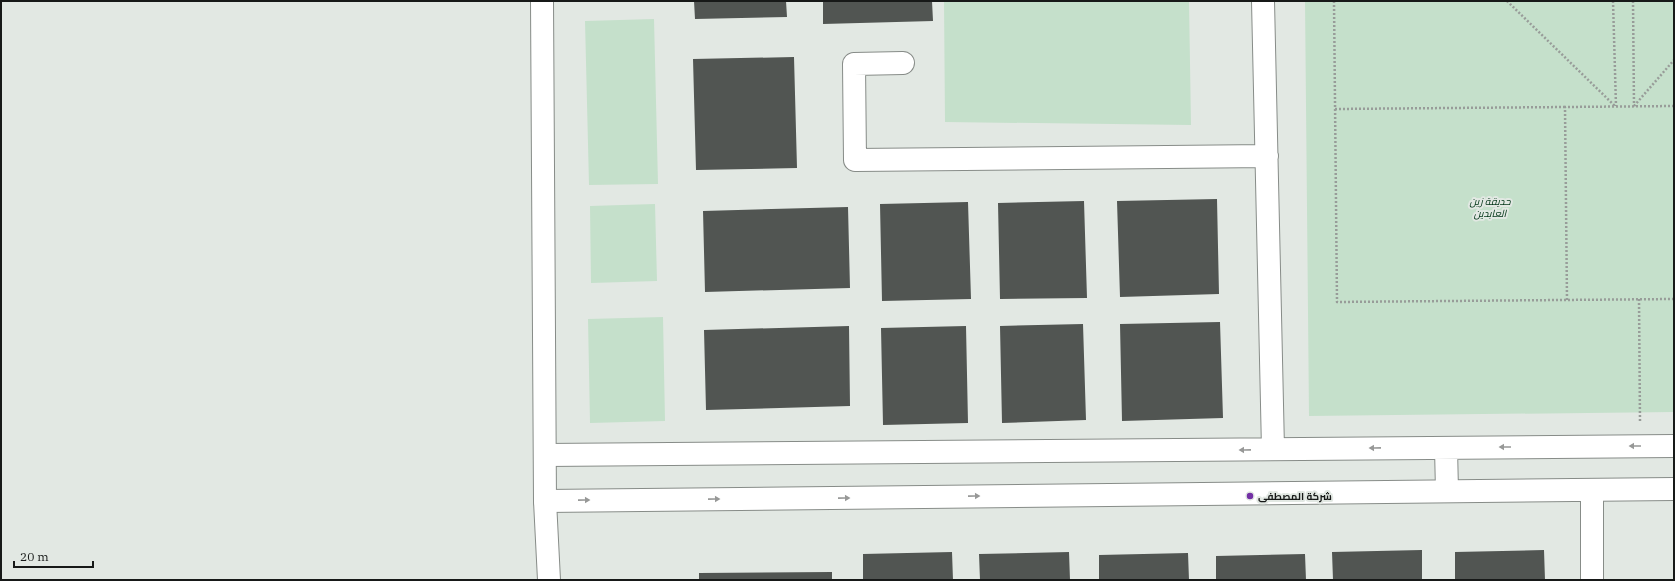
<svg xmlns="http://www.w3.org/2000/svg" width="1675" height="581" font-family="'IBM Plex Serif',Cairo,serif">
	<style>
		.green { fill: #c5e0cb }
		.building { fill: #515552 }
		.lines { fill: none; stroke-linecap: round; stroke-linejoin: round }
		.street-casing { stroke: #878c88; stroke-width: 24 }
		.secondary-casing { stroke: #878c88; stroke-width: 24 }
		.path { stroke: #989c99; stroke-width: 2.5; stroke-dasharray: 2 2; stroke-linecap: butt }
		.street { stroke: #fff; stroke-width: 22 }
		.secondary { stroke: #fff; stroke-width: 22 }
		.oneway { fill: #979897 }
		.poi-dot { fill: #7330a5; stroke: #e2e8e3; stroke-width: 1.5 }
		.labels { text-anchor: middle; stroke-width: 4; stroke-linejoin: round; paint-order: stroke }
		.park-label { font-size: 10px; font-style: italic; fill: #003416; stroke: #e2e8e3 }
		.poi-label { font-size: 10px; font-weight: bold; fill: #171918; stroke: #e2e8e3; text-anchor: start }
	</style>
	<rect width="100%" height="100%" fill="#e2e8e3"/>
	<path class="green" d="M 944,1 L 1189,1 L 1191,125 L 945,122 Z
		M 1305,1 L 1674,1 L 1674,412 L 1309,416 Z
		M 654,19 L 658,184 L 589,185 L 585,21 Z
		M 655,204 L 657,281 L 591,283 L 590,206 Z
		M 663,317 L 665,421 L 590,423 L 588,319 Z"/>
	<path class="building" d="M 694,1 L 786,1 L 787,17 L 695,19 Z
		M 823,1 L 932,1 L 933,21 L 823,24 Z
		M 794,57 L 797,168 L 696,170 L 693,59 Z
		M 1217,199 L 1219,294 L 1120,297 L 1117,201 Z
		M 1084,201 L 1087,298 L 1000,299 L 998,203 Z
		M 968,202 L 971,299 L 882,301 L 880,204 Z
		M 848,207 L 850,288 L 705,292 L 703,211 Z
		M 1220,322 L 1223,418 L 1122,421 L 1120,324 Z
		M 1083,324 L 1086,420 L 1002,423 L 1000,326 Z
		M 849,326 L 850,406 L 706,410 L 704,330 Z
		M 966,326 L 968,423 L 883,425 L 881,328 Z
		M 1422,550 L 1422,580 L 1333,580 L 1332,552 Z
		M 1544,550 L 1545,580 L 1455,580 L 1455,552 Z
		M 952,552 L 953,580 L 863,580 L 863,554 Z
		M 1069,552 L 1070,580 L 980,580 L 979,554 Z
		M 1188,553 L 1189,580 L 1099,580 L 1099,555 Z
		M 1305,554 L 1306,580 L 1216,580 L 1216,556 Z
		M 832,572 L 832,580 L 699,580 L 699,573 Z"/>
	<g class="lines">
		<defs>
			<path id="street" d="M 1263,1 L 1273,449
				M 903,63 L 854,64 L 855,160 L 1267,156
				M 1446,448 L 1447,491
				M 545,455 L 1674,446
				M 1592,490 L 1592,580
				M 545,501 L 1674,489"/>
			<path id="secondary" d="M 542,1 L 545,501 L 549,580"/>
		</defs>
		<use href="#street" class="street-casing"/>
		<use href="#secondary" class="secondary-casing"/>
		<path class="path" d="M 1334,1 L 1337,302 L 1674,299
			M 1507,1 L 1615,106
			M 1613,1 L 1616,106
			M 1633,1 L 1634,106
			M 1634,106 L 1674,60
			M 1335,109 L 1566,107
			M 1639,299 L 1640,422
			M 1567,300 L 1565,107 L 1674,106"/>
		<use href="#street" class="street"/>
		<use href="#secondary" class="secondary"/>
	</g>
	<defs><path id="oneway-solid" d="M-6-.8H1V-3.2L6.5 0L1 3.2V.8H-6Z"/></defs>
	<g class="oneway">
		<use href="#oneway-solid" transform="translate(1635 446) rotate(180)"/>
		<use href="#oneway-solid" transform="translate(1505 447) rotate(180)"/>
		<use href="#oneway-solid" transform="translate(1375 448) rotate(179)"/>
		<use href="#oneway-solid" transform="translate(1245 450) rotate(179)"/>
		<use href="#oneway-solid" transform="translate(974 496) rotate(-1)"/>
		<use href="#oneway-solid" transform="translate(844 498) rotate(-1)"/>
		<use href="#oneway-solid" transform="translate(714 499) rotate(-1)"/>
		<use href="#oneway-solid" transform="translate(584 500) rotate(-1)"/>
	</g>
	<circle class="poi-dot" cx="1250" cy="496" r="4"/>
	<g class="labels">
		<g class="park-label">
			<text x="1490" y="205">حديقة زين<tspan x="1490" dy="12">العابدين</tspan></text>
		</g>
		<g class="poi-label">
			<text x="1258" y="500">شركة المصطفى</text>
		</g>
	</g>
	<rect width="1675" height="581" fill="none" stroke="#171918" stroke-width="4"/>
	<path d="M14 561v6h79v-6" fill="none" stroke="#171918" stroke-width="2"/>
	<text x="20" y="561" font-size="12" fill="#171918" stroke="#e2e8e3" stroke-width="3" paint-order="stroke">20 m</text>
</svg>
